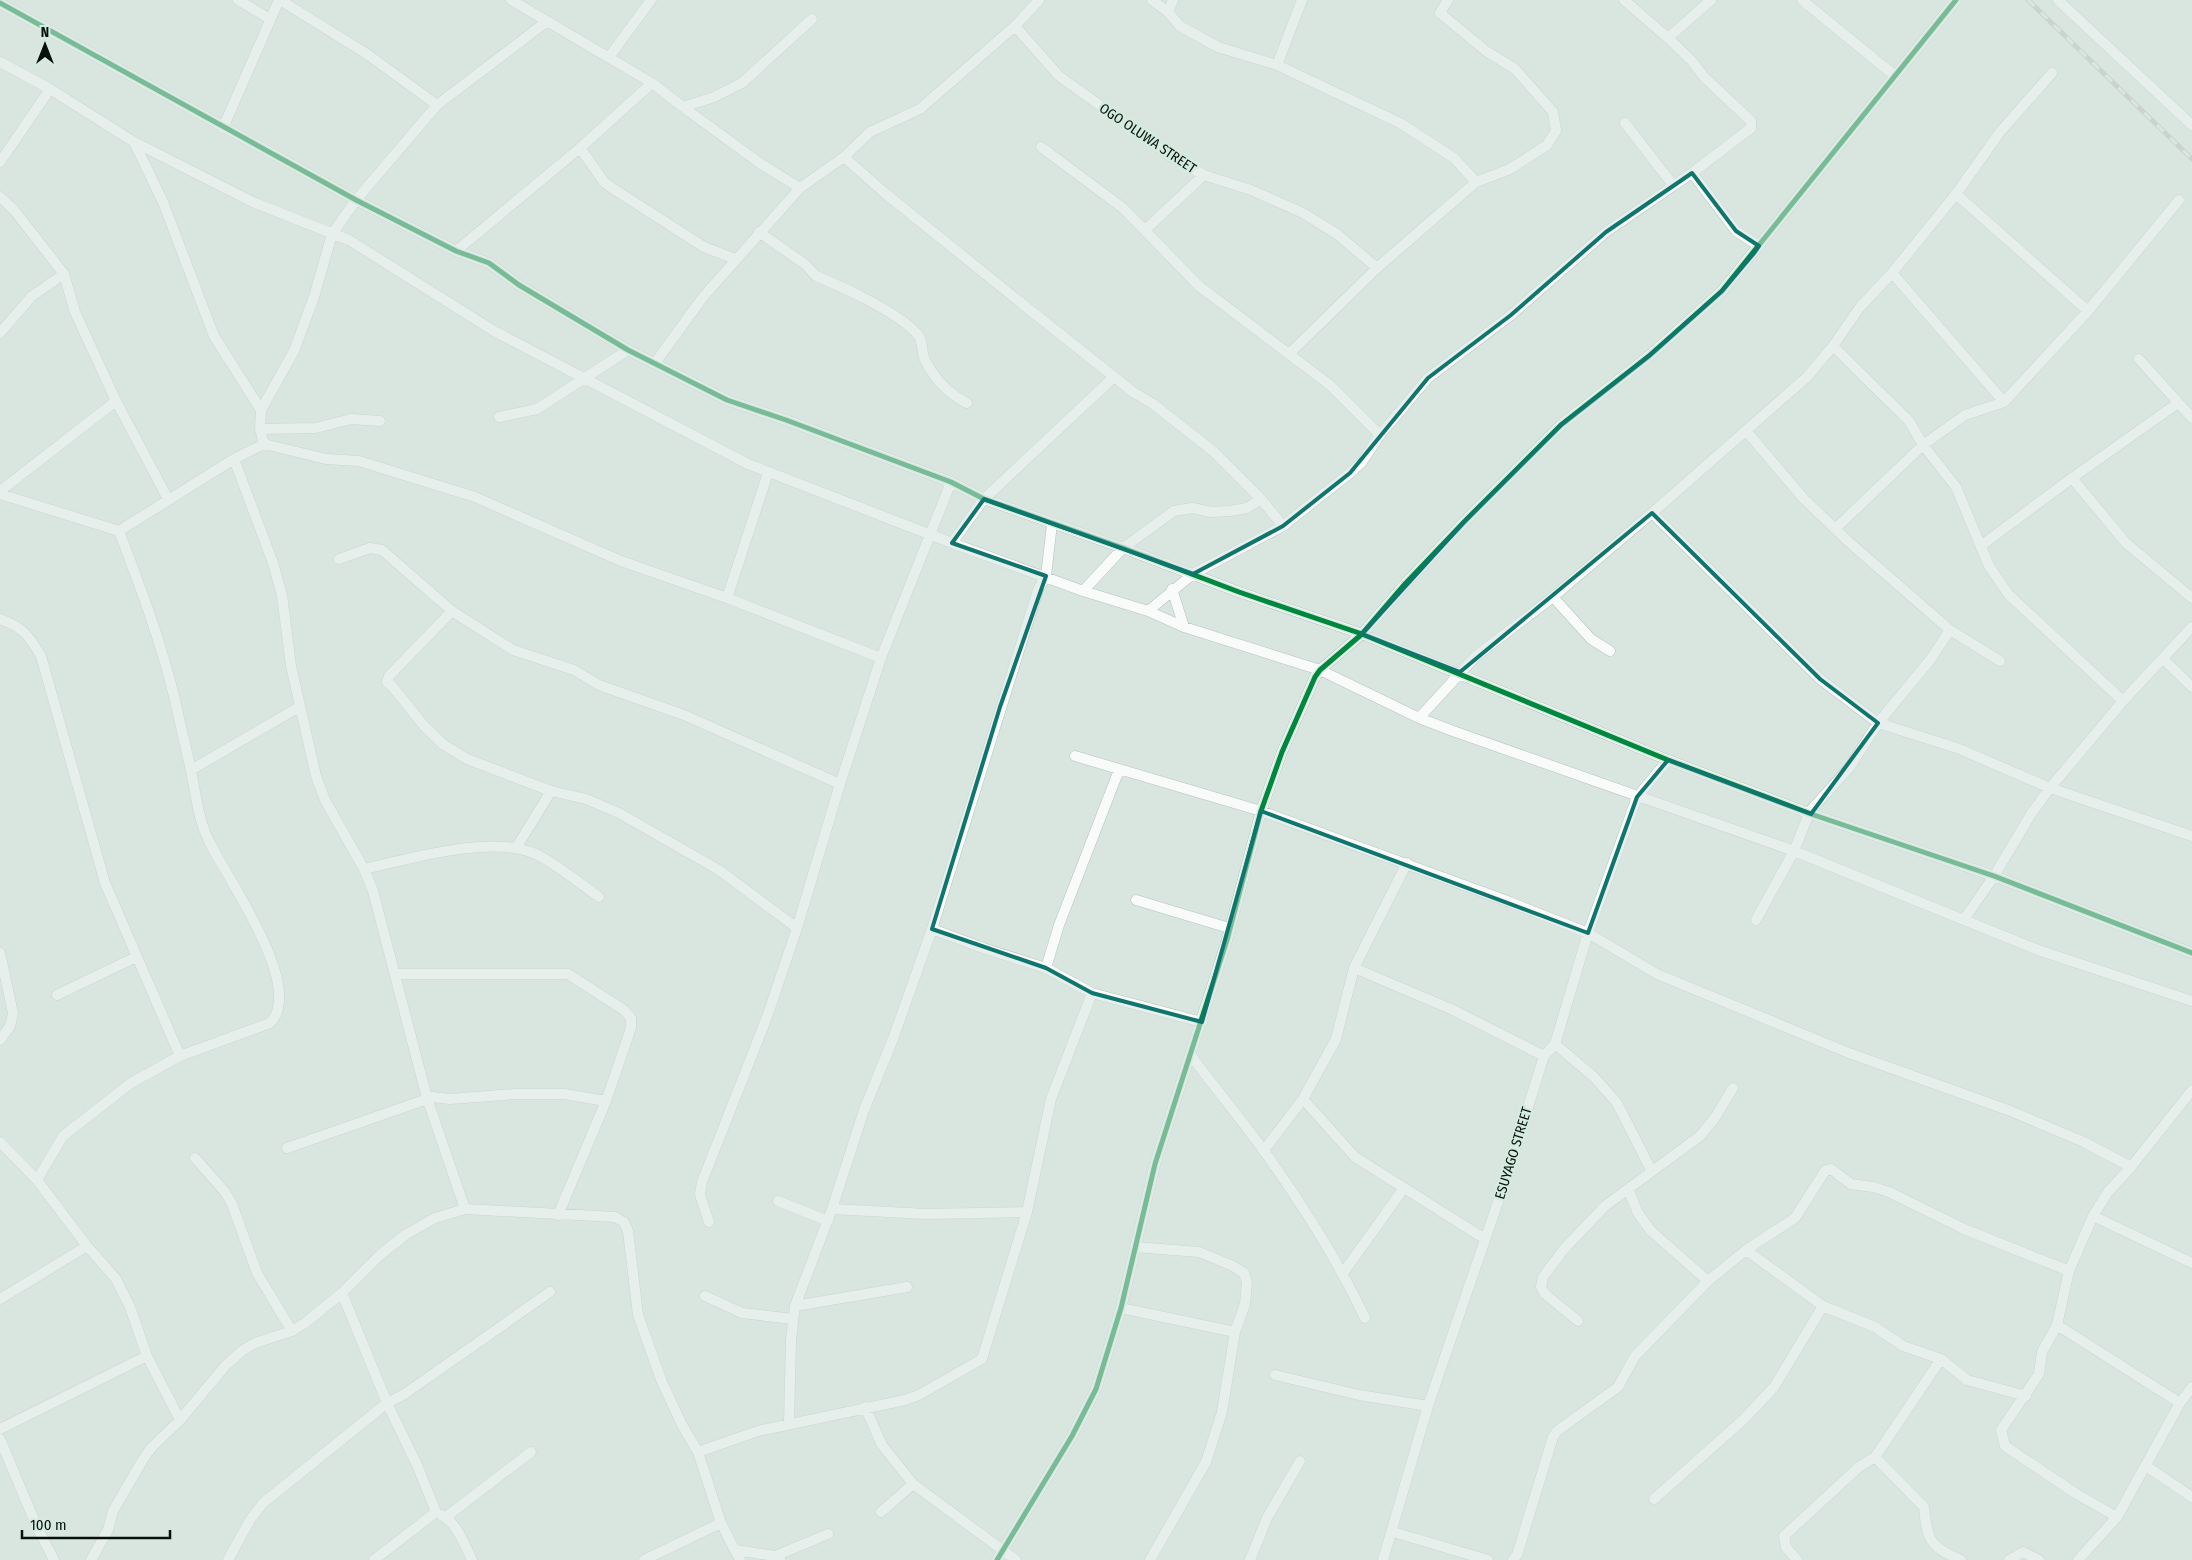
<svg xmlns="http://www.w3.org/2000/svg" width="2192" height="1560" font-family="'Fira Sans Condensed',sans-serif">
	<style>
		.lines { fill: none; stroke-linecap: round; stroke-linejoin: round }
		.minor-casing { stroke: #b7c2bd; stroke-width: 11 }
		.minor { stroke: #f9fbfa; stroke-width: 10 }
		.rail-casing { stroke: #babdbc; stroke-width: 5 }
		.rail { stroke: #d4ebe0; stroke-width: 3; stroke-dasharray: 9; stroke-linecap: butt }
		.cycleway-casing { stroke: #d4ebe0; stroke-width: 8 }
		.cycleway { stroke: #00873e; stroke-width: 5 }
		.marked { fill: none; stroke: #0f766e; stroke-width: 4; stroke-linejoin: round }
		.labels { text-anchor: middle; stroke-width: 5; stroke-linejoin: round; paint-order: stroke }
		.street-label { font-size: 14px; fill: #08100c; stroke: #d4ebe0 }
	</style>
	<rect width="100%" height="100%" fill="#d9e6e0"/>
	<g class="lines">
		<defs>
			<path id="minor" d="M 238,0 L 270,19
				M 280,0 L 367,54 L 437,105
				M 511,0 L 652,83 L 683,107 L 714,97 L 742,83 L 812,19
				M 1152,0 L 1168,12 L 1180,26 L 1218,47 L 1277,65 L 1400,123 L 1454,158 L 1476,182
				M 1802,0 L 1894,75
				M 2058,0 L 2192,125
				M 0,3 L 356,200 L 456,251 L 489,263 L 519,285 L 628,350 L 727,400 L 786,420 L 951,482 L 984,499 L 1123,548 L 1239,592 L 1362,634 L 1668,760 L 1811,814 L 1994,876 L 2192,953
				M 1168,12 L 1173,0
				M 1015,26 L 1059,76 L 1176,160 L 1204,175 L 1251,190 L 1303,213 L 1337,234 L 1377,268
				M 1668,38 L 1711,0
				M 609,57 L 651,0
				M 0,62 L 50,89 L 134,142 L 255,203 L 349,240 L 494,331 L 748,464 L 952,543 L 1083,591 L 1148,611 L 1184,627 L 1320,670 L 1419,718 L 1453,731 L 1794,851 L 2038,950 L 2192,1001
				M 1277,65 L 1302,0
				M 683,107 L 761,164 L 800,188 L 844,157 L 870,132 L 920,109 L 1015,26 L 1039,0
				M 1625,123 L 1673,185
				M 223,128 L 279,0
				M 134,142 L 163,202 L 214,336 L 261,410 L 260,429 L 264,444 L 326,459 L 359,461 L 475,497 L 621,561 L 727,598 L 881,658
				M 1041,147 L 1123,208 L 1199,286 L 1330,385 L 1380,435
				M 580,148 L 604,182 L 612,188 L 704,247 L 735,259
				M 844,157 L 886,194 L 1030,310 L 1133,392 L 1153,404 L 1213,451 L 1261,499 L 1283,526
				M 0,162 L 50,89
				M 1692,173 L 1736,231 L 1759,246
				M 1956,194 L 2088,311
				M 0,197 L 14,210 L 64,274 L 75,312 L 116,401 L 168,499
				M 1146,229 L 1204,175
				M 759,232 L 806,265 L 816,276 C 843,287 900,313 918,335 C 924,342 921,353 925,360 C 934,378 949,394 967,403
				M 456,251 L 580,148 L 652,83
				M 1892,273 L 2004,402
				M 0,333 L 32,296 L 64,274
				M 1833,346 L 1909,421 L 1923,445 L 1956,487 L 1989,566 L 2009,595 L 2123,701
				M 1289,354 L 1377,268 L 1476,182 L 1510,169 L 1547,145 L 1556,131 L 1553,112 L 1515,69 L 1486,51 L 1440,13 L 1448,0
				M 2139,359 L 2192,418
				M 655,363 L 703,297 L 800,188
				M 261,410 L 294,351 L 314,297 L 332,234 L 356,200 L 437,105 L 546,22
				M 499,417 L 537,409 L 628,350
				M 260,429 L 316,428 L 351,419 L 380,421
				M 1747,432 L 1804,499 L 1850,543 L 1950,630 L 1930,660 L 1878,723 L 1849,768 L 1810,811 L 1794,851 L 1756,920
				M 234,459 L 273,563 L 282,595 L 291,666 L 316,776 L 325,800 L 364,869 L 373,891 L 427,1098 L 465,1209
				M 2072,478 L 2126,543 L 2192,598
				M 0,491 L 116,401
				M 0,494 L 119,531 C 140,586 161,642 175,700 C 180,724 186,747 191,771 C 196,794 198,819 209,841 C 226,877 306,987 270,1023 L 180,1056 L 131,1083 L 63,1136 L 37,1180
				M 1652,513 L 1820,679 L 1878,723 L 1957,748 L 2050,788 L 2192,836
				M 1835,529 L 1923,445 L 1965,415 L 2004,402 L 2088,311 L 2179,200
				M 119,531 L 234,459 L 264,444
				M 952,543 L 984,499 L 1114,377
				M 1982,545 L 2072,478 L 2178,403
				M 339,559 L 370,548 L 382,550 L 452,611 L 513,650 L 574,670 L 599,685 L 684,715 L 840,784
				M 1172,589 L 1184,627
				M 1083,591 L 1123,548 L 1174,511 L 1192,508 L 1211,512 L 1230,511 L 1247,508 L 1261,499
				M 1553,597 L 1591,639 L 1610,651
				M 727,598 L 768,473
				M 452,611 L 389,676 L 387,682 L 392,686 L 425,727 L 444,745 L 467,759 L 551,791 L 586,799 L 619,813 L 719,870 L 797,928
				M 1148,611 L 1193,574 L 1283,526 L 1350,473 L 1362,462 L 1380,435 L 1428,378 L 1511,315 L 1606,232 L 1692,173 L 1751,128 L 1751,121 L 1704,77 L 1692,61 L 1668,38 L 1624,0
				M 0,619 C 23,627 29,636 41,656 L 105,883 L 180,1056
				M 1950,630 L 2000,661
				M 2163,659 L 2192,687
				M 1419,718 L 1476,656 L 1553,597 L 1652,513 L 1807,377 L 1833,346 L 1860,307 L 1892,273 L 1956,194 L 2000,132 L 2052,73
				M 1075,756 L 1261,811 L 1510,902 L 1588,933 L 1657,974 L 1849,1053 L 2008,1110 L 2084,1142 L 2131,1167
				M 191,770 L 299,707
				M 516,848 L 551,791
				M 364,869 C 410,859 492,834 536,854 C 558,865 579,883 599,897
				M 1136,900 L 1229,928
				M 1965,918 L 1994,876 L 2031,814 L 2050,788 L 2123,701 L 2192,627
				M 932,929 L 986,949 L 1046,968 L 1092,993 L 1202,1022
				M 0,953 L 13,1013 L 10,1026 L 0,1040
				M 1046,968 L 1059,925 L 1119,770
				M 1354,968 L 1451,1009 L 1544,1056
				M 396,974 L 568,974 L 624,1010 L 631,1018 L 631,1028 L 606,1101 L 558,1215
				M 57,995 L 136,957
				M 1555,1044 L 1594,1077 L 1617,1103 L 1651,1170
				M 1192,1057 C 1215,1088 1241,1119 1264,1151 C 1302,1204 1337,1259 1365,1318
				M 1303,1099 L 1355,1157 L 1485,1239
				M 0,1142 L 37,1180 L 87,1246 L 116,1279 L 130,1307 L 147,1356 L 180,1420
				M 287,1148 L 433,1097 L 450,1099 L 515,1094 L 564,1094 L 606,1101
				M 1264,1150 L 1303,1099 L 1336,1039 L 1354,968 L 1407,863
				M 195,1158 L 225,1192 L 232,1204 L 257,1273 L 292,1331
				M 1628,1189 L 1638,1213 L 1651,1231 L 1708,1281
				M 778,1201 L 828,1221
				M 832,1209 L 926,1214 L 1027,1212
				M 2093,1216 L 2192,1263
				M 709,1222 L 700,1195 L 702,1182 L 767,1017 L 797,928 L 840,784 L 881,658 L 951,482
				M 1135,1247 L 1199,1252 L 1233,1266 L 1244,1273 L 1247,1283 L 1245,1304 L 1235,1332 L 1222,1412 L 1206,1462 L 1150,1560
				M 1746,1250 L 1823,1306 L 1875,1327 L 1903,1346 L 1941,1359 L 1967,1380 L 2026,1396
				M 1343,1273 L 1404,1188
				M 705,1296 L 742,1313 L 793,1319
				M 0,1299 L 87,1246
				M 795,1306 L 907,1287
				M 1121,1308 L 1235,1332
				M 1578,1321 L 1545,1294 L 1541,1287 L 1543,1277 L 1564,1249 L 1605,1206 L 1700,1136 L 1714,1119 L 1733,1088
				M 2057,1325 L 2180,1403
				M 1275,1375 L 1359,1395 L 1428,1406
				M 865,1407 L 882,1445 L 913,1484 L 1016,1560
				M 789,1423 L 791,1340 L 795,1306 L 832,1209 L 864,1110 L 893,1039 L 932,929 L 1038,590 L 1046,576 L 1052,524
				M 0,1429 L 147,1356
				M 0,1439 L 37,1527 L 54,1560
				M 698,1452 L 758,1431 L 905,1400 L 919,1395 L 982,1359 L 1027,1212 L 1051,1099 L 1092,993
				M 1875,1457 L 1924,1507 C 1927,1540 1930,1547 1961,1560
				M 2146,1466 L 2192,1497
				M 1654,1499 L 1743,1420 L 1774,1387 L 1823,1306
				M 881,1512 L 913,1484
				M 441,1515 C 456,1521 465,1546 472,1560
				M 446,1517 L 531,1452
				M 2117,1517 L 2075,1493 L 2005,1446 L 2001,1430 L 2039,1374 L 2042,1352 L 2057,1325 L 2069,1271 L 2093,1216 L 2108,1192 L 2131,1167 L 2192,1090
				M 1393,1532 L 1488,1560
				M 735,1550 L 775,1556 L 780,1559
				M 775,1556 L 828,1534
				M 91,1560 L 108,1530 L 113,1511 L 142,1461 L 151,1448 L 180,1420 L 226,1365 L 243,1350 L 255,1343 L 292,1331 L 305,1323 L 342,1293 L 380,1255 L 405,1235 L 435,1218 L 465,1209 L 615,1217 L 624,1222 L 628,1231 L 638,1315 L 662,1382 L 682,1425 L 698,1452 L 721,1523 L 740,1560
				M 228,1560 L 250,1520 L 263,1503 L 387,1403 L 342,1293
				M 374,1560 L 436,1512 L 417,1465 L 387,1403 L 403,1395 L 550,1292
				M 644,1560 L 721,1523
				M 997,1560 L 1072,1436 L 1096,1389 L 1121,1308 L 1155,1164 L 1227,940 L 1261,811 L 1282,752 L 1315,677 L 1320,670 L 1362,634 L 1405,584 L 1466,520 L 1561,425 L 1649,356 L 1722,291 L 1956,0
				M 1250,1560 L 1267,1518 L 1300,1461
				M 1383,1560 L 1428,1406 L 1500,1196 L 1544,1056 L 1555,1044 L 1588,933 L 1637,797 L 1668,760
				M 1513,1560 L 1517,1555 L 1553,1437 L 1557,1431 L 1618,1387 L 1635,1356 L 1708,1281 L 1746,1250 L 1795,1218 L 1825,1171 L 1831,1169 L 1851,1184 L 1873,1187 L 1889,1192 L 1964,1229 L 2069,1271
				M 1797,1560 L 1786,1547 L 1784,1536 L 1859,1467 L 1875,1457 L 1941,1359
				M 2009,1560 L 2023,1552 L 2039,1560
				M 2078,1560 L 2117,1517 L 2180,1403 L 2192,1387"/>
		</defs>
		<use href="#minor" class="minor-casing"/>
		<use href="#minor" class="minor"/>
		<defs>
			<path id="rail" d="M 2028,0 L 2192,159"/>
		</defs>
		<use href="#rail" class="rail-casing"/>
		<use href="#rail" class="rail"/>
		<defs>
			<path id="cycleway" d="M 0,3 L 356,200 L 456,251 L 489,263 L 519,285 L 628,350 L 727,400 L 786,420 L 951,482 L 984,499 L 1123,548 L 1239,592 L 1362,634 L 1668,760 L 1811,814 L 1994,876 L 2192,953
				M 997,1560 L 1072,1436 L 1096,1389 L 1121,1308 L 1155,1164 L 1227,940 L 1261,811 L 1282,752 L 1315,677 L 1320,670 L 1362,634 L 1405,584 L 1466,520 L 1561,425 L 1649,356 L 1722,291 L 1956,0"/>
		</defs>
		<use href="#cycleway" class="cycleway-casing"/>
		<use href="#cycleway" class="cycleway"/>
	</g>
	<path d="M0 0H2192V1560H0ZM 1692,173 L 1736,231 L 1759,246 L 1755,252 L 1722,291 L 1649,356 L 1561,425 L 1466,520 L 1362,634 L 1460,672 L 1652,513 L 1820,679 L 1878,723 L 1811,814 L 1668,760 L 1637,797 L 1588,933 L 1261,811 L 1202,1022 L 1092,993 L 1046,968 L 932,929 L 1000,707 L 1046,576 L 952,543 L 984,499 L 1193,574 L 1283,526 L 1350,473 L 1428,378 L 1511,315 L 1606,232 Z" fill="#d9e6e0" fill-opacity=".55" fill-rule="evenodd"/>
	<path class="marked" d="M 1692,173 L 1736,231 L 1759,246 L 1755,252 L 1722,291 L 1649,356 L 1561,425 L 1466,520 L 1362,634 L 1460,672 L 1652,513 L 1820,679 L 1878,723 L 1811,814 L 1668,760 L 1637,797 L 1588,933 L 1261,811 L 1202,1022 L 1092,993 L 1046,968 L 932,929 L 1000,707 L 1046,576 L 952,543 L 984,499 L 1193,574 L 1283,526 L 1350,473 L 1428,378 L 1511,315 L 1606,232 Z"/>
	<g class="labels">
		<g class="street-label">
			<text transform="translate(1148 138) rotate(34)" y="5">OGO OLUWA STREET</text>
			<text transform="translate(1513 1153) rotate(-73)" y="5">ESUYAGO STREET</text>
		</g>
	</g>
	<g transform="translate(45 45)" stroke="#d4ebe0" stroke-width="4" paint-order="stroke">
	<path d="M0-4L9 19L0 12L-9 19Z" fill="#08100c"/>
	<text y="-8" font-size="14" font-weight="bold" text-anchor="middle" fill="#08100c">N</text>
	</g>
	<path d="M22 1530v8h148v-8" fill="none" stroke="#08100c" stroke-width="2.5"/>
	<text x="30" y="1530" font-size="15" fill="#08100c" stroke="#d4ebe0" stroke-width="4" paint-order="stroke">100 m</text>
</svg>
